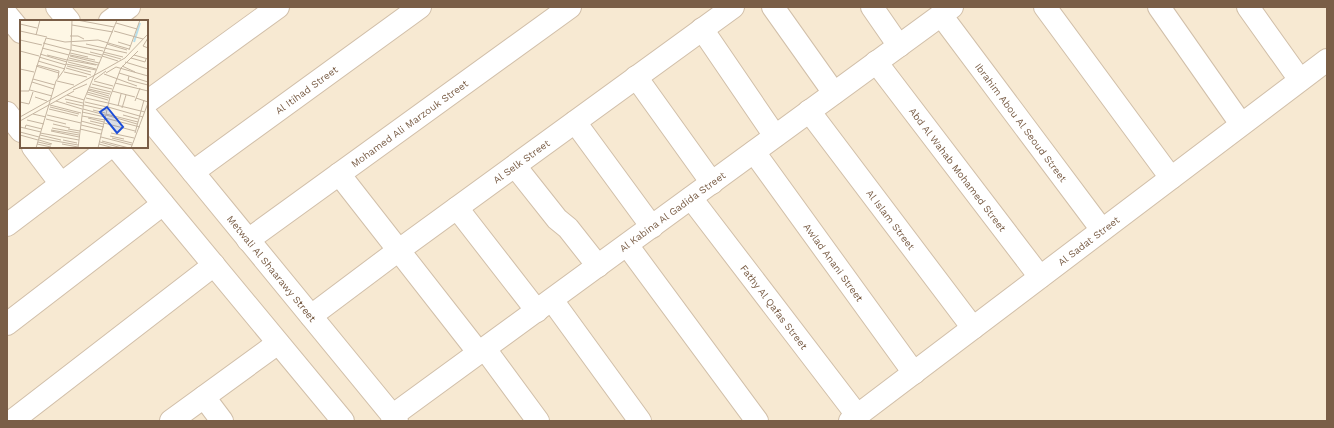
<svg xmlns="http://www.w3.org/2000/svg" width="1334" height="428" font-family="'Work Sans',sans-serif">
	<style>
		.residential { fill: #f7e9d2; fill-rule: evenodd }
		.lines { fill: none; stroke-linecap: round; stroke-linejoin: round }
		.minor-casing { stroke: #d1bfa9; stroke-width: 24 }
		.minor { stroke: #fff; stroke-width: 22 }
		.labels { text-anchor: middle; stroke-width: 3; stroke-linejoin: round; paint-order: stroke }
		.street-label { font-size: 10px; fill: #7a5e47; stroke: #fffaed }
		.inset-river { fill: none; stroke: #b7deea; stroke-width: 2 }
		.inset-road { fill: none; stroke: #c5b5a1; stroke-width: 1 }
		.view { fill: #1d4ed8; fill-opacity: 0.15; stroke: #1d4ed8; stroke-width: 2 }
		.inset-edge { fill: none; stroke: #7a5e47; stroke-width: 2 }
	</style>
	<rect width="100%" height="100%" fill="#fef7e5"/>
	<path class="residential" d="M 7,7 L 1327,7 L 1327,421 L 7,421 ZM 21,21 L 147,21 L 147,147 L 21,147 Z"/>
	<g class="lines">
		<defs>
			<g id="minor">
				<path d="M 57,7 L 69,21"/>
				<path d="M 773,7 L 834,93"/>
				<path d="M 872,7 L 899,46"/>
				<path d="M 1045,7 L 1171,178"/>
				<path d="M 1159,7 L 1241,124"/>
				<path d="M 1248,7 L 1300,80"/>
				<path d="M 7,15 L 21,32"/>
				<path id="s1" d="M 941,15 L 1102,230"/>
				<path d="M 110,21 L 129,7"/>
				<path d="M 702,29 L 775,136"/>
				<path id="s2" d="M 876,62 L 1040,277"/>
				<path d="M 636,77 L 712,183"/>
				<path d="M 147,102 L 278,7"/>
				<path id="s3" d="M 809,111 L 973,328"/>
				<path d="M 7,113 L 21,131"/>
				<path id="s4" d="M 147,116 L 397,421"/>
				<path d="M 575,122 L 652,227"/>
				<path d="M 33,147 L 61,184"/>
				<path d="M 116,147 L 343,421"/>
				<path id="s5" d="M 754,152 L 914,373"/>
				<path d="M 515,166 L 557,219 L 568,228 L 598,266"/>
				<path id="s6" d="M 193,172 L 420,7"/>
				<path d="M 339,174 L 479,353"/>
				<path id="s7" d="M 691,198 L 857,415"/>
				<path d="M 457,208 L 537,311"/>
				<path d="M 7,225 L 110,147"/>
				<path id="s8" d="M 248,240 L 570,7"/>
				<path d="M 627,245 L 757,421"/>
				<path d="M 552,300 L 640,421"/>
				<path id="s9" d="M 311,316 L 399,250 L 733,7"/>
				<path d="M 7,324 L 163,204"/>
				<path d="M 485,349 L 538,421"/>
				<path d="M 204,397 L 222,421"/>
				<path id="s10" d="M 392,416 L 952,7"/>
				<path d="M 12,421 L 214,265"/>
				<path d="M 171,421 L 278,343"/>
				<path id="s11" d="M 850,421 L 1327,60"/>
			</g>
		</defs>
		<use href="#minor" class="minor-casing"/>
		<use href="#minor" class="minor"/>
	</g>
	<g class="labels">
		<g class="street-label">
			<text dy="4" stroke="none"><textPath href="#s6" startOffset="140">Al Itihad Street</textPath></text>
			<text dy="4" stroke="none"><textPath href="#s8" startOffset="199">Mohamed Ali Marzouk Street</textPath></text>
			<text dy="4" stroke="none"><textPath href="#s1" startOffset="134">Ibrahim Abou Al Seoud Street</textPath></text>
			<text dy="4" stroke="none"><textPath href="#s9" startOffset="261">Al Selk Street</textPath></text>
			<text dy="4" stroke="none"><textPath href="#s2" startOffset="135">Abd Al Wahab Mohamed Street</textPath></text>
			<text dy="4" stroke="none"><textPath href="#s10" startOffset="347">Al Kabina Al Gadida Street</textPath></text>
			<text dy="4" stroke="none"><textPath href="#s3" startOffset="136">Al Islam Street</textPath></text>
			<text dy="4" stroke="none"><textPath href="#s11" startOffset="299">Al Sadat Street</textPath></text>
			<text dy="4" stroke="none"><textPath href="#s5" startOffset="136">Awlad Anani Street</textPath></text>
			<text dy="4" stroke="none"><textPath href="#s4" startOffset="197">Metwali Al Shaarawy Street</textPath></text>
			<text dy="4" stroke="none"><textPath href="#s7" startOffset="137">Fathy Al Qafas Street</textPath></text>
		</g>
	</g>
	<g transform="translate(20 20)">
		<rect width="128" height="128" fill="#fef7e5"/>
		<path class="inset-river" d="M 114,22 L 120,3"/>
		<path class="inset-road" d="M 57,0 L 94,7M 96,3 L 117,9M 0,4 L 17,8M 52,5 L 93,12M 0,11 L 27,17M 94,11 L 123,19M 16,15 L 20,0M 50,16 L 58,16 L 64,19M 128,18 L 123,26 L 128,28M 0,20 L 22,25M 98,22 L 111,26M 23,23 L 50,30M 66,24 L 107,33M 87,24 L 107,30M 52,25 L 83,31M 22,28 L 49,35M 51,30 L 81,37M 109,30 L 120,0M 0,31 L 19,36M 70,32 L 82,35M 83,32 L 103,37M 50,33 L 68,37M 20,34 L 47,42M 83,34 L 101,39M 27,35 L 47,40M 50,35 L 75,40M 114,35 L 128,39M 50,36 L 79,43M 82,36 L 98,41M 19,37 L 46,45M 49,38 L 78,45M 111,38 L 125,42 L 126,39M 48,40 L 76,45M 18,41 L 45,49M 48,42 L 76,49M 105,42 L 128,49M 46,44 L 76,50M 17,45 L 39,51 L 38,58M 16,46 L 39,53M 47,46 L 71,52M 102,46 L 115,52M 46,48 L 71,55M 0,49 L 14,52M 44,52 L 67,57M 86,53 L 96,47 L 128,56M 99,53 L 109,56 L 108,60M 84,54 L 117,66M 109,56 L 128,62M 13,59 L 35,65M 74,60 L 86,51M 108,60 L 128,65M 37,61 L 54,65M 74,61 L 93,66M 12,62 L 34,69M 95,63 L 128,71M 72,64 L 92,69M 70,67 L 91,72M 69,69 L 90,74M 10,70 L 32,76M 53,70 L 67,64M 68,70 L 89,76M 0,71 L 9,71 L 26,18 L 45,22 L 78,20 L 109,29M 92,71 L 115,77M 67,72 L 89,78M 67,74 L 88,80M 47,75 L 64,80M 15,77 L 27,81M 66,78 L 88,83M 116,78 L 128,82M 45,79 L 63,83M 36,81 L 62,89M 115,81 L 120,68M 0,82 L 9,84 L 13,72M 46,82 L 63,86M 65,82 L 87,87M 88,83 L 125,92M 30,85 L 61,93M 64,85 L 86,90M 98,86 L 101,74M 30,87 L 59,94M 88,87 L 123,97M 102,88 L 106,75M 29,89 L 58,96M 63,89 L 85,95M 73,90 L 85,93M 62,92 L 85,97M 13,94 L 26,97M 86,94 L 118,102M 27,95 L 61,103M 86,95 L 117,104M 103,95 L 118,99M 62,96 L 85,100M 0,97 L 105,38 L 128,14M 68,98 L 84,102M 85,98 L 120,107M 26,99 L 46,104M 7,100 L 24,104M 0,101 L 54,71M 61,101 L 84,107M 70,101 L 83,104M 84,103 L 115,111M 33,104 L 50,108M 61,105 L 82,110M 0,107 L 21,112M 5,108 L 6,105 L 22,109M 32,108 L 59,113M 48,109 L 60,111M 60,109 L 81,114M 31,110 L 59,115M 31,111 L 59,117M 0,112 L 19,117M 20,113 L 59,120M 91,113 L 114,118M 115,113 L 124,80M 0,115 L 18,120M 20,115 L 41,120M 90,116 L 104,119M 81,117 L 112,125M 19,118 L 58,125M 92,118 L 112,123M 19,120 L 32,124M 43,120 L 57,123M 82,121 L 109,128M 18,122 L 31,125M 80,122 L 102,128M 17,124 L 31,127M 42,124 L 58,127M 79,124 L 94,128M 16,128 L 36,61 L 44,50 L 51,29 L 52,0M 58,128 L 64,80 L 97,0M 78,128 L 90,77 L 101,48 L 118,31M 111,128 L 128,83"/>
		<path class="view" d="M 87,87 L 103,107 L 97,113 L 80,92 Z"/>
		<rect width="128" height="128" class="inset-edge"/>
	</g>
	<rect width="1334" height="428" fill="none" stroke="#7a5e47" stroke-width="16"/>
</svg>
